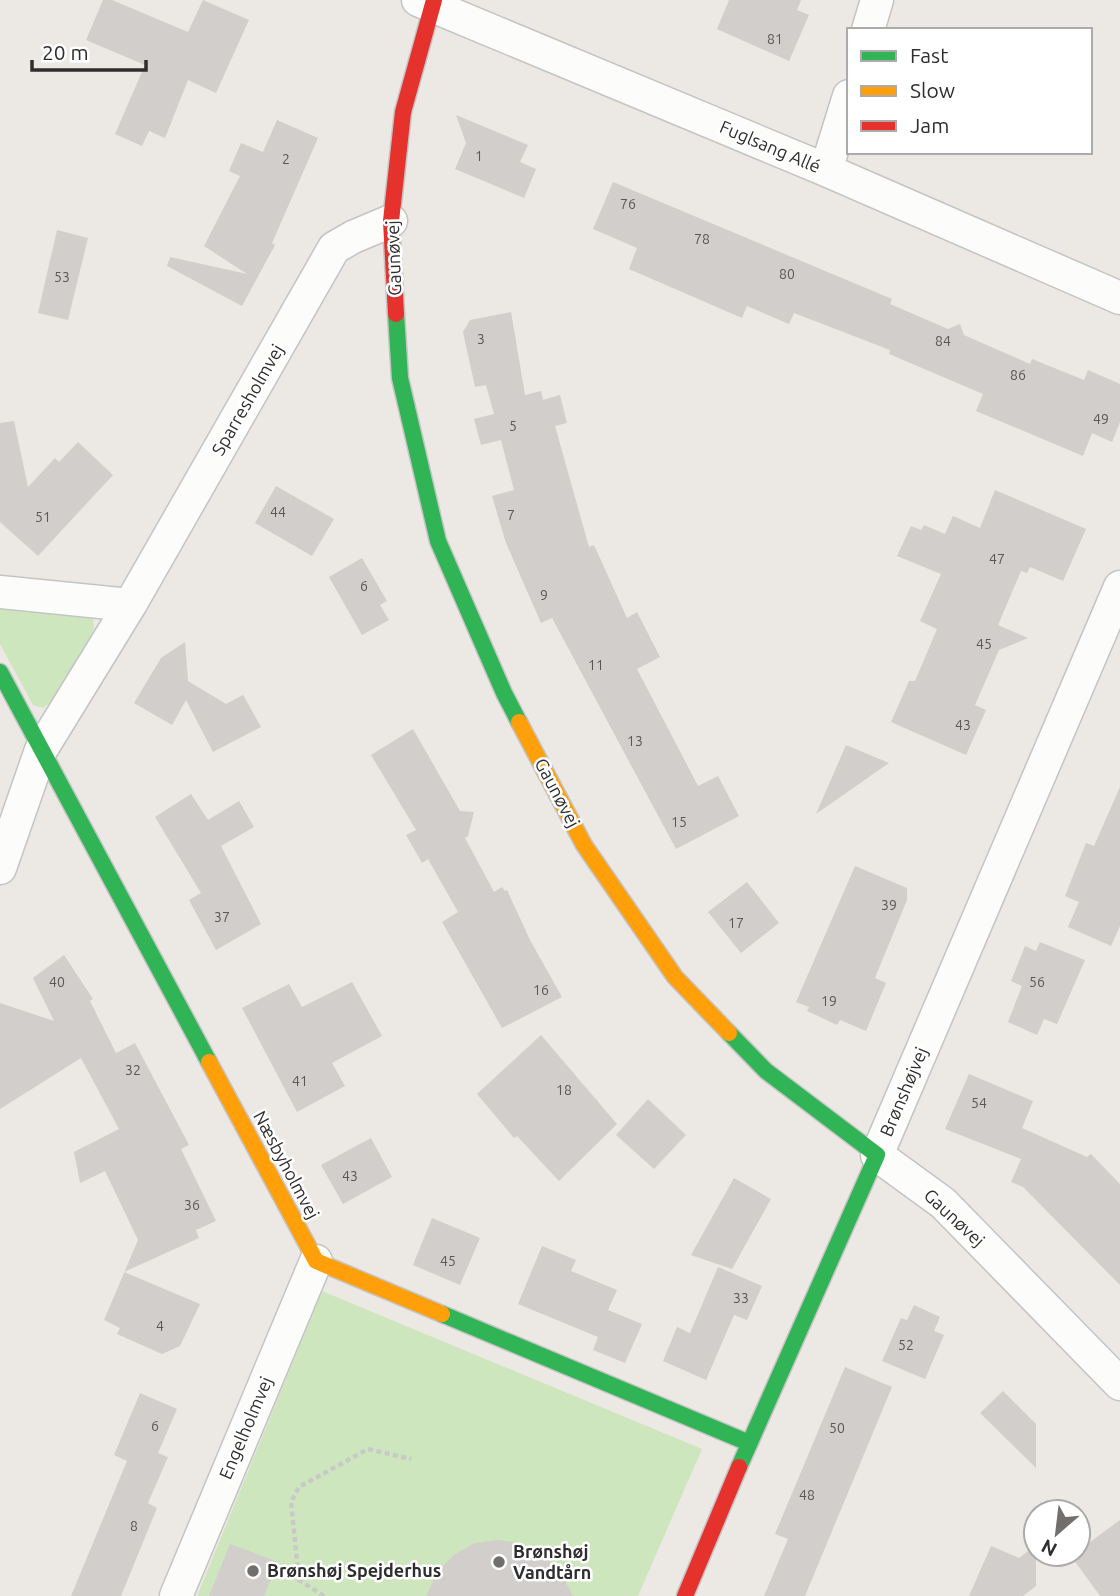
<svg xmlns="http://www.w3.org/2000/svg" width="1120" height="1596" font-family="Ubuntu,sans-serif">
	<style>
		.green { fill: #cee6be }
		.building { fill: #d1cecb }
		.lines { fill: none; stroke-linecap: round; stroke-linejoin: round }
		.street-casing { stroke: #c5c4c5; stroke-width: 35 }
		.fast-casing { stroke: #c5c4c5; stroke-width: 19 }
		.slow-casing { stroke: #c5c4c5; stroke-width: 19 }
		.jam-casing { stroke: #c5c4c5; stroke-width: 19 }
		.path { stroke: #c9c9c8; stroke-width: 4.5; stroke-dasharray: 5 3.5; stroke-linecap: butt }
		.street { stroke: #fcfcfb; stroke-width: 32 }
		.fast { stroke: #30b455; stroke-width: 16 }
		.slow { stroke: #ff9f0a; stroke-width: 16 }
		.jam { stroke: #e5322d; stroke-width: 16 }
		.poi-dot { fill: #706f6e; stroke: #fff; stroke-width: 2.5 }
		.labels { text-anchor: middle; stroke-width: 5; stroke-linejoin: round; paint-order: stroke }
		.number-label { font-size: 14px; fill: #585857 }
		.street-label { font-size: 18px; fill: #2e2e2e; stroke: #fff }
		.poi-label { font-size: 18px; font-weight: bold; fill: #2e2e2e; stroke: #fff; text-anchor: start }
	</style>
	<rect width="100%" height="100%" fill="#ece8e4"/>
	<path class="green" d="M 0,607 L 80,613 L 93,618 L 94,629 L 86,645 L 54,700 L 43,708 L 33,705 L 0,644 Z
		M 322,1291 L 702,1449 L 638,1596 L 197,1596 Z"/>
	<path class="building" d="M 103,0 L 112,0 L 188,32 L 203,0 L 249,20 L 216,93 L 188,80 L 165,138 L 149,131 L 142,146 L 115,134 L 145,65 L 86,40 Z
		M 729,0 L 801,0 L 797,10 L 809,15 L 789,61 L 717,29 Z
		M 456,115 L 528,145 L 520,162 L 536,169 L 524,198 L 455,169 L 466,143 Z
		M 277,120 L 318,138 L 272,243 L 275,245 L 242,306 L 167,266 L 170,257 L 247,274 L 204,246 L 240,176 L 229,171 L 241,143 L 263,152 Z
		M 613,182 L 892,299 L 890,304 L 948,329 L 960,324 L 964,335 L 1030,364 L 1032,359 L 1084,380 L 1088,370 L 1120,384 L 1120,422 L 1112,442 L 1092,433 L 1083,456 L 976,411 L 983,394 L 889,354 L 890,350 L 794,313 L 789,324 L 747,306 L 742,318 L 629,269 L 637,248 L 593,229 Z
		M 57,230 L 88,238 L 68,320 L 38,313 Z
		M 511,312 L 525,395 L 541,391 L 543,400 L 560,395 L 567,423 L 555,426 L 589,547 L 594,545 L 627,618 L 637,612 L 660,657 L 637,669 L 698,786 L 718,776 L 739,816 L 676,849 L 552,618 L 541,623 L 506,543 L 492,496 L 514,490 L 501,440 L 481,445 L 474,419 L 494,414 L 486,385 L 475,387 L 463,332 L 470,320 Z
		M 14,421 L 28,487 L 55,458 L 59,462 L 78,442 L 113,475 L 38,556 L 0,522 L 0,423 Z
		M 276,486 L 334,519 L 312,556 L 255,523 Z
		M 995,490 L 1086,529 L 1063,581 L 1030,567 L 1027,573 L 1021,571 L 998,625 L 1028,638 L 999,650 L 975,705 L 986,710 L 966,755 L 891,722 L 909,681 L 915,681 L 937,629 L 920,621 L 941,574 L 897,556 L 911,526 L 921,530 L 924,525 L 945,534 L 953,516 L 980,528 Z
		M 362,558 L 387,601 L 380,605 L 389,620 L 362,635 L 329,577 Z
		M 185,642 L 188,681 L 226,704 L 243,695 L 261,727 L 213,752 L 186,700 L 172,725 L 134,703 L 161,658 Z
		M 413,729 L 460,811 L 474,812 L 468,836 L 465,838 L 494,892 L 502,887 L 505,891 L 507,890 L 530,940 L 562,997 L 502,1028 L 442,922 L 458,912 L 428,859 L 422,863 L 406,835 L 416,830 L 371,755 Z
		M 846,745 L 889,763 L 816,814 Z
		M 1120,787 L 1120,926 L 1111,946 L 1068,927 L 1079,902 L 1065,896 L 1086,843 L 1094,846 Z
		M 191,794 L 208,820 L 239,801 L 254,827 L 221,846 L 261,924 L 216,950 L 189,900 L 201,893 L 155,817 Z
		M 855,866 L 907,888 L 907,900 L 875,978 L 886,983 L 866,1031 L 840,1020 L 837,1025 L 807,1011 L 809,1007 L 796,1002 Z
		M 747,882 L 779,923 L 741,953 L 708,912 Z
		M 1040,942 L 1085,960 L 1057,1024 L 1044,1019 L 1037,1035 L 1008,1022 L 1022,986 L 1011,981 L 1025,946 L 1036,951 Z
		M 64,955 L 93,999 L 90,1001 L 116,1053 L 135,1043 L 189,1145 L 181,1149 L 216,1221 L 196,1230 L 199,1238 L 124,1272 L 200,1304 L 180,1346 L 162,1354 L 117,1334 L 120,1328 L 104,1320 L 138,1240 L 105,1171 L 80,1183 L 74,1152 L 119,1129 L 81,1058 L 0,1109 L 0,1003 L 54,1021 L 33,978 Z
		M 352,982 L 382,1036 L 332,1063 L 345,1086 L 297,1112 L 242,1008 L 289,984 L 302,1007 Z
		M 541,1035 L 617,1124 L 559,1181 L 517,1136 L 514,1138 L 477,1094 Z
		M 969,1074 L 1033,1101 L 1022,1128 L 1087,1157 L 1091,1154 L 1120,1184 L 1120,1285 L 1023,1187 L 1011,1182 L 1021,1159 L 945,1129 Z
		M 648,1099 L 686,1135 L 654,1169 L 616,1135 Z
		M 371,1138 L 392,1177 L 343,1204 L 321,1165 Z
		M 734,1178 L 771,1199 L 732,1269 L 691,1255 Z
		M 432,1218 L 480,1238 L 460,1285 L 413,1265 Z
		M 542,1246 L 576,1260 L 571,1271 L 617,1290 L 608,1310 L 642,1324 L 625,1363 L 593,1350 L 598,1337 L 518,1304 Z
		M 718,1267 L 762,1286 L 747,1320 L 734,1315 L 706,1380 L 663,1361 L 677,1327 L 690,1333 Z
		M 914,1305 L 940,1317 L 934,1331 L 944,1335 L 925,1379 L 882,1361 L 901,1318 L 907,1320 Z
		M 845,1367 L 892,1387 L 805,1596 L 764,1596 L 788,1539 L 775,1534 Z
		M 1003,1391 L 1036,1424 L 1036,1468 L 980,1413 Z
		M 140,1393 L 177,1409 L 158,1453 L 168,1457 L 148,1503 L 157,1508 L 121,1596 L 71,1596 L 127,1461 L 114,1455 Z
		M 1120,1520 L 1120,1596 L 1100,1596 L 1071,1556 L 1078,1554 L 1078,1551 Z
		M 498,1540 L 521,1543 L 542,1554 L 559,1570 L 573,1596 L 426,1596 L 438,1571 L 455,1554 L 475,1543 Z
		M 230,1544 L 278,1562 L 264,1596 L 209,1596 Z
		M 1036,1545 L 1036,1586 L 1023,1596 L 969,1596 L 991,1546 L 1019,1558 Z"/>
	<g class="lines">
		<defs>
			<path id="street" d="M 418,0 L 826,170 L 1120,298
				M 868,30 L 877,0
				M 826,170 L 849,96
				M 1120,587 L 877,1155 L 943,1203 L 1120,1384
				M 0,592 L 130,605
				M 0,868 L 41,750 L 130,605 L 334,248 L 353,237 L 391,221
				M 176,1596 L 316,1261"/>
			<path id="fast" d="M 396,314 L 400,378 L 438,541 L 504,693 L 519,722
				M 0,672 L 209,1062
				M 729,1033 L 766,1071 L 877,1155 L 739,1467
				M 442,1314 L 749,1443"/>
			<path id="slow" d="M 519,722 L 584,845 L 675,977 L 729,1033
				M 209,1062 L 316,1261 L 442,1314"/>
			<path id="jam" d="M 396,314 L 391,221 L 403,112 L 434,0
				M 685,1596 L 739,1467"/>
		</defs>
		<use href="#street" class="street-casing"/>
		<use href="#fast" class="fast-casing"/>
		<use href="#slow" class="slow-casing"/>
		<use href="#jam" class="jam-casing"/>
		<path class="path" d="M 324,1596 L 299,1580 L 291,1502 L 299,1487 L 368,1449 L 411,1459"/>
		<use href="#street" class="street"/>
		<use href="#fast" class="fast"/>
		<use href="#slow" class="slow"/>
		<use href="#jam" class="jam"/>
	</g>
	<g class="poi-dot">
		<circle cx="499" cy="1562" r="7"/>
		<circle cx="253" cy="1571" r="7"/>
	</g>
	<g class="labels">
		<g class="number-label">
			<text x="775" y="44">81</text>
			<text x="479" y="161">1</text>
			<text x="286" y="164">2</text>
			<text x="628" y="209">76</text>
			<text x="702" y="244">78</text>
			<text x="787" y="279">80</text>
			<text x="62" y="282">53</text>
			<text x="481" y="344">3</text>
			<text x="943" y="346">84</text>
			<text x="1018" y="380">86</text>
			<text x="1101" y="424">49</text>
			<text x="513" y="431">5</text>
			<text x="278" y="517">44</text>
			<text x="511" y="520">7</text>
			<text x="43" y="522">51</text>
			<text x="997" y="564">47</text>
			<text x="364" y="591">6</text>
			<text x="544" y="600">9</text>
			<text x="984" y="649">45</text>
			<text x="596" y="670">11</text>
			<text x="963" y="730">43</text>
			<text x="635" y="746">13</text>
			<text x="679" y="827">15</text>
			<text x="889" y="910">39</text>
			<text x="222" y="922">37</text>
			<text x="736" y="928">17</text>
			<text x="57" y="987">40</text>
			<text x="1037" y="987">56</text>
			<text x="541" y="995">16</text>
			<text x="829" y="1006">19</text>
			<text x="133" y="1075">32</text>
			<text x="300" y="1086">41</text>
			<text x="564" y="1095">18</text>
			<text x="979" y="1108">54</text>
			<text x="350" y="1181">43</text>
			<text x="192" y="1210">36</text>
			<text x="448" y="1266">45</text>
			<text x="741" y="1303">33</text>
			<text x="160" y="1331">4</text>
			<text x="906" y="1350">52</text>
			<text x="155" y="1431">6</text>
			<text x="837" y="1433">50</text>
			<text x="807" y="1500">48</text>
			<text x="134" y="1531">8</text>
		</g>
		<g class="street-label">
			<text transform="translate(770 147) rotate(23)" y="6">Fuglsang Allé</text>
			<text transform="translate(394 258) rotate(-92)" y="6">Gaunøvej</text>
			<text transform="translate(248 400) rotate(-60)" y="6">Sparresholmvej</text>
			<text transform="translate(557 793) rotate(62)" y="6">Gaunøvej</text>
			<text transform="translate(904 1092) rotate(-67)" y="6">Brønshøjvej</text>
			<text transform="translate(286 1165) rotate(62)" y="6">Næsbyholmvej</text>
			<text transform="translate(954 1218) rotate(43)" y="6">Gaunøvej</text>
			<text transform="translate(246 1428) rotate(-67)" y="6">Engelholmvej</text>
		</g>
		<g class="poi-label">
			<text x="513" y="1558">Brønshøj<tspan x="513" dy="21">Vandtårn</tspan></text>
			<text x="267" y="1577">Brønshøj Spejderhus</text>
		</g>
	</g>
	<rect x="847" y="28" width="245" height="126" fill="#ffffff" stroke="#ababab" stroke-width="2"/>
	<rect x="861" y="51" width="35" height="10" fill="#30b455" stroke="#ababab" stroke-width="2"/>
	<text x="910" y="63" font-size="21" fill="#2e2e2e">Fast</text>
	<rect x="861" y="86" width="35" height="10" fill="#ff9f0a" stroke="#ababab" stroke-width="2"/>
	<text x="910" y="98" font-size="21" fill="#2e2e2e">Slow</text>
	<rect x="861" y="121" width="35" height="10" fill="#e5322d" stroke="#ababab" stroke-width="2"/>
	<text x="910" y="133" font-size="21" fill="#2e2e2e">Jam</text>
	<g transform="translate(1057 1533) rotate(208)"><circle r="33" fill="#ffffff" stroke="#ababab" stroke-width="2"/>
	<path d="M0-5L12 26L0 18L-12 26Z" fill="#706f6e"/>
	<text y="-10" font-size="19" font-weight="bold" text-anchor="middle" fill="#2e2e2e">N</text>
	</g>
	<path d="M32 60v10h114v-10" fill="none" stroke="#2e2e2e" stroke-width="3.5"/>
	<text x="42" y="60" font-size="21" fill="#2e2e2e" stroke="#ffffff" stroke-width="5" paint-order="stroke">20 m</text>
</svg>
